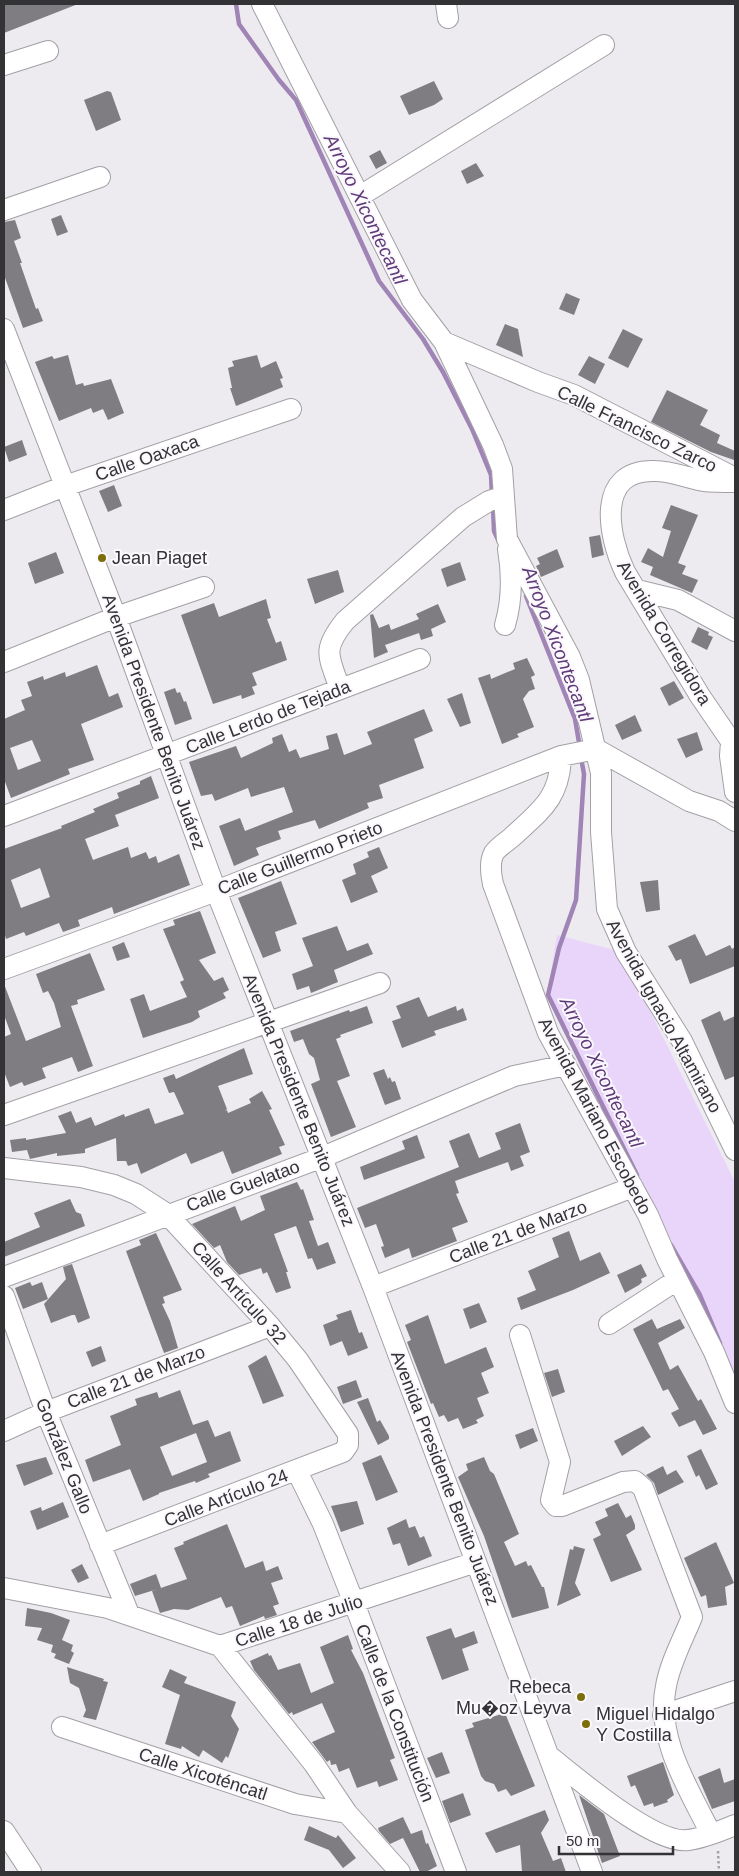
<svg xmlns="http://www.w3.org/2000/svg" width="739" height="1876" font-family="Helvetica,sans-serif">
	<style>
		.green { fill: #e9d5fa }
		.lines { fill: none; stroke-linecap: round; stroke-linejoin: round }
		.stream { stroke: #9f84b5; stroke-width: 4.5 }
		.building { fill: #7f7d81; fill-rule: evenodd }
		.minor-casing { stroke: #a3a0a5; stroke-width: 22 }
		.path { stroke: #a4a2a6; stroke-width: 2.5; stroke-dasharray: 2.5 2.5; stroke-linecap: butt }
		.minor { stroke: #fff; stroke-width: 20 }
		.poi-dot { fill: #7c6e0a; stroke: #fbf8fd; stroke-width: 2 }
		.labels { text-anchor: middle; stroke-width: 4; stroke-linejoin: round; paint-order: stroke }
		.street-label { font-size: 18px; fill: #333234; stroke: #fbf8fd }
		.poi-label { font-size: 18px; fill: #333234; stroke: #fbf8fd; text-anchor: start }
		.water-label { font-size: 19px; font-style: italic; fill: #5f3a79; stroke: #fbf8fd }
	</style>
	<rect width="100%" height="100%" fill="#edebf0"/>
	<path class="green" d="M 557,935 L 615,950 L 628,967 L 735,1182 L 735,1386 L 547,996 Z"/>
	<g class="lines">
		<path class="stream" d="M 236,4 L 239,24 L 279,80 L 296,100 L 379,281 L 423,339 L 443,372 L 472,429 L 491,475 L 492,496
			M 493,506 L 494,531 L 499,542
			M 526,596 L 575,719 L 580,748
			M 581,758 L 584,774 L 576,900 L 559,948 L 548,995 L 637,1175
			M 671,1245 L 700,1295 L 720,1343"/>
	</g>
	<path class="building" d="M 4,4 L 78,4 L 4,33 Z
		M 434,81 L 443,99 L 434,105 L 409,115 L 400,96 Z
		M 107,91 L 111,92 L 121,120 L 96,131 L 84,100 Z
		M 380,150 L 387,163 L 376,169 L 369,156 Z
		M 476,163 L 484,176 L 467,184 L 461,171 Z
		M 61,215 L 68,232 L 57,236 L 51,219 Z
		M 15,220 L 21,238 L 14,241 L 22,263 L 20,263 L 36,309 L 38,308 L 43,321 L 23,328 L 4,275 L 4,222 Z
		M 566,293 L 580,299 L 574,315 L 559,309 Z
		M 505,324 L 518,329 L 523,357 L 496,345 Z
		M 623,329 L 643,339 L 628,368 L 608,358 Z
		M 68,355 L 76,385 L 83,383 L 84,386 L 111,379 L 124,413 L 108,420 L 103,409 L 93,413 L 91,408 L 59,421 L 35,362 L 52,356 L 54,359 Z
		M 257,355 L 261,368 L 276,361 L 283,378 L 280,379 L 283,387 L 236,406 L 230,388 L 232,388 L 228,368 L 234,366 L 232,361 Z
		M 589,356 L 605,364 L 595,384 L 578,375 Z
		M 667,390 L 708,410 L 700,425 L 720,435 L 717,443 L 735,451 L 734,460 L 711,452 L 651,422 Z
		M 22,440 L 27,455 L 9,462 L 4,447 Z
		M 114,485 L 122,506 L 108,512 L 99,491 Z
		M 671,505 L 698,515 L 678,563 L 686,566 L 682,574 L 698,580 L 692,593 L 650,575 L 653,567 L 641,562 L 648,548 L 663,557 L 671,531 L 662,528 Z
		M 600,535 L 604,555 L 592,558 L 589,537 Z
		M 557,549 L 564,567 L 541,577 L 536,566 L 540,564 L 537,558 Z
		M 56,552 L 64,573 L 35,584 L 28,563 Z
		M 460,562 L 466,580 L 447,587 L 441,569 Z
		M 338,570 L 344,592 L 315,604 L 307,579 Z
		M 266,599 L 271,618 L 267,619 L 276,643 L 281,641 L 287,660 L 252,673 L 257,685 L 252,687 L 255,694 L 242,699 L 241,695 L 213,704 L 181,615 L 214,603 L 219,617 Z
		M 438,604 L 446,622 L 431,629 L 433,636 L 421,640 L 419,633 L 385,645 L 388,652 L 374,658 L 370,615 L 373,614 L 379,628 L 389,624 L 391,630 L 419,619 L 416,614 Z
		M 698,627 L 709,632 L 708,635 L 713,637 L 707,650 L 691,642 Z
		M 527,658 L 535,675 L 531,677 L 535,689 L 529,691 L 523,699 L 534,727 L 517,734 L 519,737 L 502,744 L 478,678 L 490,674 L 491,679 L 515,669 L 513,663 Z
		M 97,665 L 109,697 L 118,693 L 123,707 L 81,724 L 94,760 L 68,769 L 70,774 L 11,798 L 4,779 L 4,719 L 25,710 L 21,700 L 32,696 L 27,682 L 43,676 L 44,680 L 65,672 L 66,677 ZM 32,740 L 41,761 L 18,770 L 10,748 Z
		M 674,681 L 684,698 L 669,706 L 660,688 Z
		M 175,688 L 177,693 L 180,692 L 184,702 L 186,701 L 192,719 L 175,725 L 164,692 Z
		M 462,693 L 471,723 L 460,727 L 447,699 Z
		M 424,709 L 433,731 L 414,739 L 424,768 L 379,785 L 383,798 L 367,803 L 369,808 L 319,829 L 315,820 L 278,831 L 281,839 L 256,848 L 259,855 L 234,866 L 219,826 L 240,818 L 245,831 L 293,812 L 284,787 L 251,797 L 248,788 L 215,801 L 212,794 L 201,796 L 189,762 L 236,746 L 241,758 L 273,743 L 272,738 L 282,734 L 289,752 L 296,749 L 300,758 L 329,749 L 326,736 L 337,733 L 344,755 L 372,744 L 367,732 Z
		M 635,715 L 642,731 L 622,740 L 615,725 Z
		M 697,732 L 703,750 L 686,758 L 677,739 Z
		M 151,776 L 159,798 L 115,815 L 119,826 L 85,839 L 93,860 L 128,847 L 131,858 L 146,852 L 149,859 L 156,856 L 158,863 L 179,854 L 190,885 L 114,914 L 112,907 L 78,920 L 80,926 L 63,932 L 59,923 L 26,936 L 24,932 L 6,939 L 4,932 L 4,849 L 62,828 L 61,826 L 95,812 L 93,809 L 119,798 L 117,793 L 140,784 L 140,781 ZM 40,868 L 50,897 L 21,908 L 11,880 Z
		M 379,847 L 388,868 L 371,876 L 378,892 L 351,903 L 342,880 L 356,874 L 353,864 L 369,857 L 367,852 Z
		M 658,880 L 660,910 L 646,912 L 640,882 Z
		M 281,881 L 297,924 L 275,932 L 281,951 L 263,958 L 238,898 Z
		M 200,911 L 216,953 L 199,960 L 214,981 L 223,977 L 229,990 L 223,993 L 226,998 L 198,1011 L 200,1017 L 192,1022 L 143,1038 L 130,999 L 144,994 L 150,1011 L 187,997 L 180,982 L 184,980 L 163,929 L 175,925 L 173,920 Z
		M 337,926 L 347,951 L 368,943 L 373,954 L 334,970 L 338,982 L 311,993 L 309,986 L 297,990 L 292,974 L 313,966 L 302,938 Z
		M 695,934 L 706,956 L 730,945 L 732,949 L 735,947 L 735,966 L 690,984 L 681,959 L 676,961 L 668,946 Z
		M 124,942 L 130,957 L 117,961 L 112,947 Z
		M 90,953 L 105,990 L 77,1000 L 78,1004 L 71,1006 L 93,1066 L 78,1072 L 72,1057 L 42,1068 L 46,1078 L 24,1086 L 22,1082 L 10,1087 L 4,1072 L 4,1037 L 11,1034 L 4,1015 L 4,984 L 26,1041 L 61,1027 L 54,1003 L 48,991 L 43,993 L 36,974 Z
		M 419,997 L 428,1017 L 456,1006 L 457,1011 L 463,1008 L 467,1020 L 434,1031 L 436,1035 L 402,1048 L 392,1021 L 401,1018 L 396,1006 Z
		M 367,1006 L 373,1023 L 340,1035 L 341,1037 L 336,1039 L 350,1076 L 337,1081 L 356,1127 L 331,1137 L 311,1084 L 320,1080 L 314,1058 L 309,1054 L 303,1039 L 294,1042 L 290,1031 L 349,1010 L 350,1012 Z
		M 720,1011 L 724,1021 L 735,1016 L 735,1076 L 725,1080 L 701,1020 Z
		M 244,1048 L 253,1074 L 218,1086 L 227,1109 L 225,1111 L 227,1110 L 228,1113 L 251,1103 L 249,1099 L 262,1091 L 272,1109 L 269,1110 L 285,1145 L 279,1147 L 282,1154 L 232,1174 L 223,1151 L 191,1164 L 186,1153 L 141,1174 L 137,1163 L 128,1166 L 126,1161 L 117,1161 L 116,1138 L 85,1149 L 85,1153 L 57,1156 L 57,1153 L 30,1159 L 27,1150 L 12,1152 L 10,1140 L 26,1138 L 26,1140 L 66,1133 L 58,1116 L 71,1111 L 76,1123 L 91,1117 L 95,1126 L 124,1114 L 125,1117 L 149,1108 L 155,1124 L 184,1114 L 174,1092 L 169,1093 L 163,1078 L 174,1074 L 176,1079 Z
		M 384,1069 L 388,1079 L 390,1077 L 392,1082 L 395,1081 L 401,1099 L 385,1105 L 373,1073 Z
		M 520,1123 L 530,1152 L 520,1156 L 524,1166 L 511,1171 L 508,1162 L 455,1181 L 459,1193 L 456,1194 L 468,1222 L 452,1228 L 457,1241 L 412,1258 L 409,1248 L 385,1258 L 381,1247 L 384,1246 L 376,1224 L 365,1228 L 357,1208 L 459,1167 L 449,1141 L 469,1133 L 479,1158 L 501,1149 L 495,1133 Z
		M 417,1135 L 425,1158 L 364,1180 L 360,1167 L 405,1149 L 402,1141 Z
		M 297,1182 L 301,1190 L 303,1189 L 314,1220 L 309,1221 L 318,1246 L 328,1242 L 336,1263 L 317,1270 L 312,1258 L 308,1259 L 296,1226 L 274,1234 L 288,1272 L 286,1272 L 291,1288 L 276,1293 L 267,1272 L 263,1274 L 261,1268 L 239,1275 L 227,1262 L 220,1245 L 214,1248 L 192,1224 L 235,1206 L 241,1221 L 265,1210 L 260,1196 Z
		M 70,1199 L 76,1212 L 81,1214 L 85,1226 L 4,1257 L 4,1242 L 40,1227 L 34,1213 Z
		M 569,1231 L 580,1261 L 600,1252 L 610,1273 L 573,1290 L 521,1310 L 517,1298 L 536,1290 L 528,1271 L 559,1257 L 552,1238 Z
		M 156,1233 L 182,1290 L 163,1297 L 165,1303 L 162,1304 L 170,1321 L 178,1348 L 164,1353 L 126,1251 L 141,1245 L 139,1240 Z
		M 72,1264 L 90,1318 L 78,1323 L 75,1315 L 72,1315 L 51,1323 L 44,1304 L 66,1279 L 63,1267 Z
		M 641,1264 L 647,1276 L 641,1279 L 642,1282 L 639,1285 L 625,1293 L 617,1275 Z
		M 30,1282 L 32,1286 L 42,1282 L 48,1299 L 23,1309 L 15,1288 Z
		M 479,1303 L 487,1322 L 470,1329 L 463,1309 Z
		M 351,1310 L 359,1333 L 362,1332 L 368,1348 L 348,1356 L 342,1341 L 330,1346 L 323,1325 L 338,1319 L 336,1315 Z
		M 428,1315 L 445,1364 L 486,1347 L 494,1367 L 481,1373 L 489,1393 L 477,1398 L 484,1416 L 476,1420 L 478,1423 L 463,1429 L 458,1418 L 448,1422 L 444,1415 L 439,1417 L 433,1403 L 431,1404 L 407,1342 L 411,1340 L 405,1325 Z
		M 652,1319 L 657,1329 L 680,1319 L 685,1328 L 658,1343 L 670,1370 L 678,1365 L 698,1401 L 701,1399 L 717,1429 L 703,1435 L 695,1420 L 679,1427 L 671,1413 L 679,1409 L 668,1389 L 663,1391 L 633,1329 Z
		M 101,1346 L 106,1361 L 92,1367 L 86,1352 Z
		M 266,1355 L 284,1396 L 263,1404 L 248,1366 Z
		M 558,1369 L 565,1392 L 552,1397 L 544,1373 Z
		M 356,1380 L 362,1397 L 343,1404 L 337,1387 Z
		M 180,1390 L 193,1425 L 208,1420 L 215,1437 L 230,1431 L 241,1461 L 208,1474 L 210,1477 L 196,1483 L 195,1481 L 159,1493 L 159,1494 L 143,1501 L 130,1469 L 93,1482 L 85,1460 L 121,1445 L 110,1416 L 137,1405 L 135,1399 L 157,1392 L 159,1398 ZM 196,1433 L 207,1462 L 172,1476 L 160,1447 Z
		M 368,1398 L 377,1422 L 380,1420 L 389,1436 L 389,1439 L 378,1445 L 357,1402 Z
		M 643,1426 L 651,1437 L 622,1456 L 614,1441 Z
		M 533,1428 L 538,1441 L 520,1449 L 515,1435 Z
		M 701,1449 L 718,1484 L 706,1490 L 699,1475 L 696,1477 L 687,1456 Z
		M 381,1455 L 398,1492 L 376,1501 L 362,1463 Z
		M 46,1457 L 53,1474 L 24,1486 L 16,1465 Z
		M 484,1457 L 490,1471 L 494,1474 L 519,1534 L 504,1542 L 515,1566 L 526,1561 L 528,1566 L 531,1565 L 542,1587 L 544,1587 L 549,1608 L 512,1618 L 484,1536 L 458,1477 L 468,1470 L 466,1464 Z
		M 663,1466 L 667,1475 L 676,1470 L 684,1482 L 658,1495 L 654,1483 L 646,1475 Z
		M 357,1501 L 364,1524 L 341,1532 L 331,1506 Z
		M 63,1502 L 69,1517 L 37,1530 L 30,1511 L 41,1507 L 42,1511 Z
		M 618,1503 L 626,1518 L 631,1515 L 635,1525 L 635,1529 L 626,1535 L 642,1570 L 611,1582 L 593,1539 L 601,1535 L 595,1522 L 608,1516 L 605,1509 Z
		M 406,1519 L 409,1528 L 415,1526 L 420,1538 L 424,1536 L 432,1556 L 408,1566 L 400,1543 L 393,1545 L 387,1528 Z
		M 227,1524 L 245,1568 L 263,1561 L 266,1571 L 278,1566 L 283,1579 L 271,1583 L 279,1604 L 273,1606 L 277,1615 L 265,1619 L 264,1616 L 240,1626 L 232,1606 L 226,1608 L 221,1597 L 188,1610 L 174,1609 L 160,1613 L 152,1591 L 187,1579 L 174,1548 L 184,1544 L 183,1542 Z
		M 716,1542 L 734,1583 L 725,1587 L 727,1605 L 708,1608 L 706,1595 L 701,1597 L 684,1558 Z
		M 574,1546 L 585,1549 L 575,1583 L 581,1595 L 557,1606 L 570,1549 L 573,1550 Z
		M 82,1564 L 89,1578 L 78,1583 L 71,1570 Z
		M 156,1574 L 161,1588 L 135,1596 L 130,1584 Z
		M 27,1608 L 51,1613 L 70,1620 L 62,1640 L 73,1645 L 71,1651 L 74,1653 L 69,1664 L 54,1658 L 56,1654 L 51,1652 L 53,1645 L 37,1640 L 42,1628 L 25,1626 Z
		M 451,1628 L 455,1638 L 474,1631 L 478,1643 L 462,1649 L 469,1670 L 442,1680 L 426,1637 Z
		M 348,1635 L 353,1649 L 351,1650 L 363,1673 L 395,1758 L 390,1760 L 398,1780 L 379,1787 L 377,1781 L 357,1788 L 349,1768 L 339,1772 L 336,1764 L 331,1765 L 330,1760 L 327,1762 L 312,1742 L 335,1732 L 322,1703 L 293,1715 L 292,1712 L 289,1714 L 254,1670 L 250,1661 L 268,1653 L 269,1656 L 271,1655 L 278,1670 L 300,1663 L 311,1693 L 334,1683 L 320,1647 Z
		M 67,1667 L 104,1679 L 103,1681 L 108,1682 L 96,1720 L 83,1717 L 86,1710 L 79,1688 L 70,1683 Z
		M 170,1669 L 187,1677 L 184,1683 L 236,1702 L 231,1716 L 239,1729 L 228,1758 L 226,1756 L 222,1763 L 203,1750 L 199,1757 L 182,1746 L 181,1749 L 165,1744 L 180,1695 L 162,1687 Z
		M 505,1713 L 535,1786 L 511,1796 L 506,1789 L 498,1792 L 494,1784 L 485,1781 L 481,1776 L 465,1730 L 474,1727 L 472,1723 Z
		M 442,1752 L 450,1773 L 436,1778 L 427,1758 Z
		M 663,1762 L 674,1795 L 667,1800 L 668,1802 L 654,1807 L 653,1803 L 644,1806 L 635,1785 L 631,1787 L 627,1776 Z
		M 720,1768 L 724,1783 L 735,1779 L 735,1801 L 712,1809 L 698,1777 Z
		M 463,1793 L 471,1815 L 450,1823 L 442,1801 Z
		M 579,1795 L 604,1814 L 620,1856 L 602,1863 Z
		M 545,1810 L 549,1820 L 541,1833 L 553,1861 L 561,1858 L 566,1872 L 522,1872 L 520,1845 L 496,1853 L 485,1833 Z
		M 403,1817 L 411,1834 L 422,1830 L 426,1844 L 428,1843 L 437,1866 L 426,1872 L 420,1872 L 403,1838 L 390,1844 L 379,1831 L 378,1828 Z
		M 309,1826 L 336,1838 L 338,1835 L 356,1858 L 343,1868 L 329,1850 L 304,1840 Z"/>
	<g class="lines">
		<defs>
			<path id="minor" d="M 262,4 L 412,300 L 444,342 L 538,382 L 574,395 L 735,478
				M 446,4 L 448,18
				M 4,65 L 48,51
				M 360,196 L 604,45
				M 4,210 L 100,177
				M 4,329 L 116,617 L 216,891 L 373,1287 L 592,1872
				M 444,342 L 493,445 L 502,469 L 507,539 L 570,657 L 579,680 L 601,773 L 601,832 L 607,909 L 626,952 L 682,1041 L 735,1150
				M 735,482 C 725,482 714,482 704,481 C 688,478 671,471 655,471 C 595,469 608,536 625,572 L 700,696 L 735,747
				M 4,510 L 65,486 L 291,409
				M 637,590 L 678,600 L 735,631
				M 505,625 C 512,601 512,573 508,549
				M 4,662 L 116,617 L 204,587
				M 340,689 C 329,656 321,651 345,621 L 463,517 L 489,501 L 502,497
				M 731,742 L 730,756 L 735,792
				M 561,756 C 560,799 540,811 511,838 C 506,842 497,848 494,853 C 489,862 491,875 493,884 L 548,1033 L 648,1215 L 667,1259 L 714,1352 L 735,1403
				M 4,816 L 420,659
				M 4,969 L 216,891 L 561,756 L 596,749 L 689,801 L 719,811 L 735,821
				M 4,1115 L 380,983
				M 4,1168 L 81,1177 L 114,1185 L 136,1194 L 167,1214 L 270,1326 L 298,1360 L 348,1434 L 348,1445 L 343,1452 L 100,1545
				M 4,1277 L 323,1157 L 514,1076 L 566,1065
				M 373,1287 L 633,1187
				M 4,1296 L 46,1412 L 129,1614
				M 609,1324 L 677,1280
				M 520,1335 L 560,1462 L 551,1500 L 556,1506 L 562,1506 L 623,1482 L 635,1481 L 643,1488 L 692,1617 C 683,1639 670,1663 666,1686 C 655,1738 689,1789 711,1834
				M 4,1431 L 46,1412 L 270,1326
				M 297,1471 L 323,1524 L 354,1603 L 456,1872
				M 4,1588 L 108,1608 L 220,1646 L 476,1562
				M 220,1646 L 314,1764 L 347,1813 L 400,1872
				M 663,1715 L 735,1691
				M 62,1727 L 295,1804 L 347,1813
				M 549,1756 C 576,1777 654,1845 688,1840 C 704,1838 720,1831 735,1825
				M 4,1831 L 31,1872"/>
		</defs>
		<use href="#minor" class="minor-casing"/>
		<path class="path" d="M 718,1851 L 719,1872"/>
		<use href="#minor" class="minor"/>
	</g>
	<g class="poi-dot">
		<circle cx="102" cy="558" r="5"/>
		<circle cx="581" cy="1697" r="5"/>
		<circle cx="586" cy="1724" r="5"/>
	</g>
	<g class="labels">
		<g class="street-label">
			<text transform="translate(637 429) rotate(26)" y="6">Calle Francisco Zarco</text>
			<text transform="translate(147 458) rotate(-19)" y="6">Calle Oaxaca</text>
			<text transform="translate(664 633) rotate(59)" y="6">Avenida Corregidora</text>
			<text transform="translate(268 717) rotate(-21)" y="6">Calle Lerdo de Tejada</text>
			<text transform="translate(154 722) rotate(70)" y="6">Avenida Presidente Benito Juárez</text>
			<text transform="translate(300 858) rotate(-21)" y="6">Calle Guillermo Prieto</text>
			<text transform="translate(664 1016) rotate(61)" y="6">Avenida Ignacio Altamirano</text>
			<text transform="translate(299 1100) rotate(68)" y="6">Avenida Presidente Benito Juárez</text>
			<text transform="translate(595 1116) rotate(62)" y="6">Avenida Mariano Escobedo</text>
			<text transform="translate(243 1186) rotate(-20)" y="6">Calle Guelatao</text>
			<text transform="translate(518 1232) rotate(-21)" y="6">Calle 21 de Marzo</text>
			<text transform="translate(239 1293) rotate(48)" y="6">Calle Artículo 32</text>
			<text transform="translate(136 1377) rotate(-21)" y="6">Calle 21 de Marzo</text>
			<text transform="translate(64 1456) rotate(68)" y="6">González Gallo</text>
			<text transform="translate(445 1478) rotate(69)" y="6">Avenida Presidente Benito Juárez</text>
			<text transform="translate(226 1498) rotate(-21)" y="6">Calle Artículo 24</text>
			<text transform="translate(299 1621) rotate(-18)" y="6">Calle 18 de Julio</text>
			<text transform="translate(395 1713) rotate(69)" y="6">Calle de la Constitución</text>
			<text transform="translate(203 1774) rotate(18)" y="6">Calle Xicoténcatl</text>
		</g>
		<g class="poi-label">
			<text x="112" y="564">Jean Piaget</text>
			<text x="571" y="1693" text-anchor="end">Rebeca<tspan x="571" dy="21">Mu�oz Leyva</tspan></text>
			<text x="596" y="1720">Miguel Hidalgo<tspan x="596" dy="21">Y Costilla</tspan></text>
		</g>
		<g class="water-label">
			<text transform="translate(366 209) rotate(64)" y="7">Arroyo Xicontecantl</text>
			<text transform="translate(558 644) rotate(69)" y="7">Arroyo Xicontecantl</text>
			<text transform="translate(602 1072) rotate(64)" y="7">Arroyo Xicontecantl</text>
		</g>
	</g>
	<rect width="739" height="1876" fill="none" stroke="#333234" stroke-width="10"/>
	<path d="M559 1846v8h114v-8" fill="none" stroke="#333234" stroke-width="2.5"/>
	<text x="566" y="1846" font-size="15" fill="#333234" stroke="#fbf8fd" stroke-width="4" paint-order="stroke">50 m</text>
</svg>
